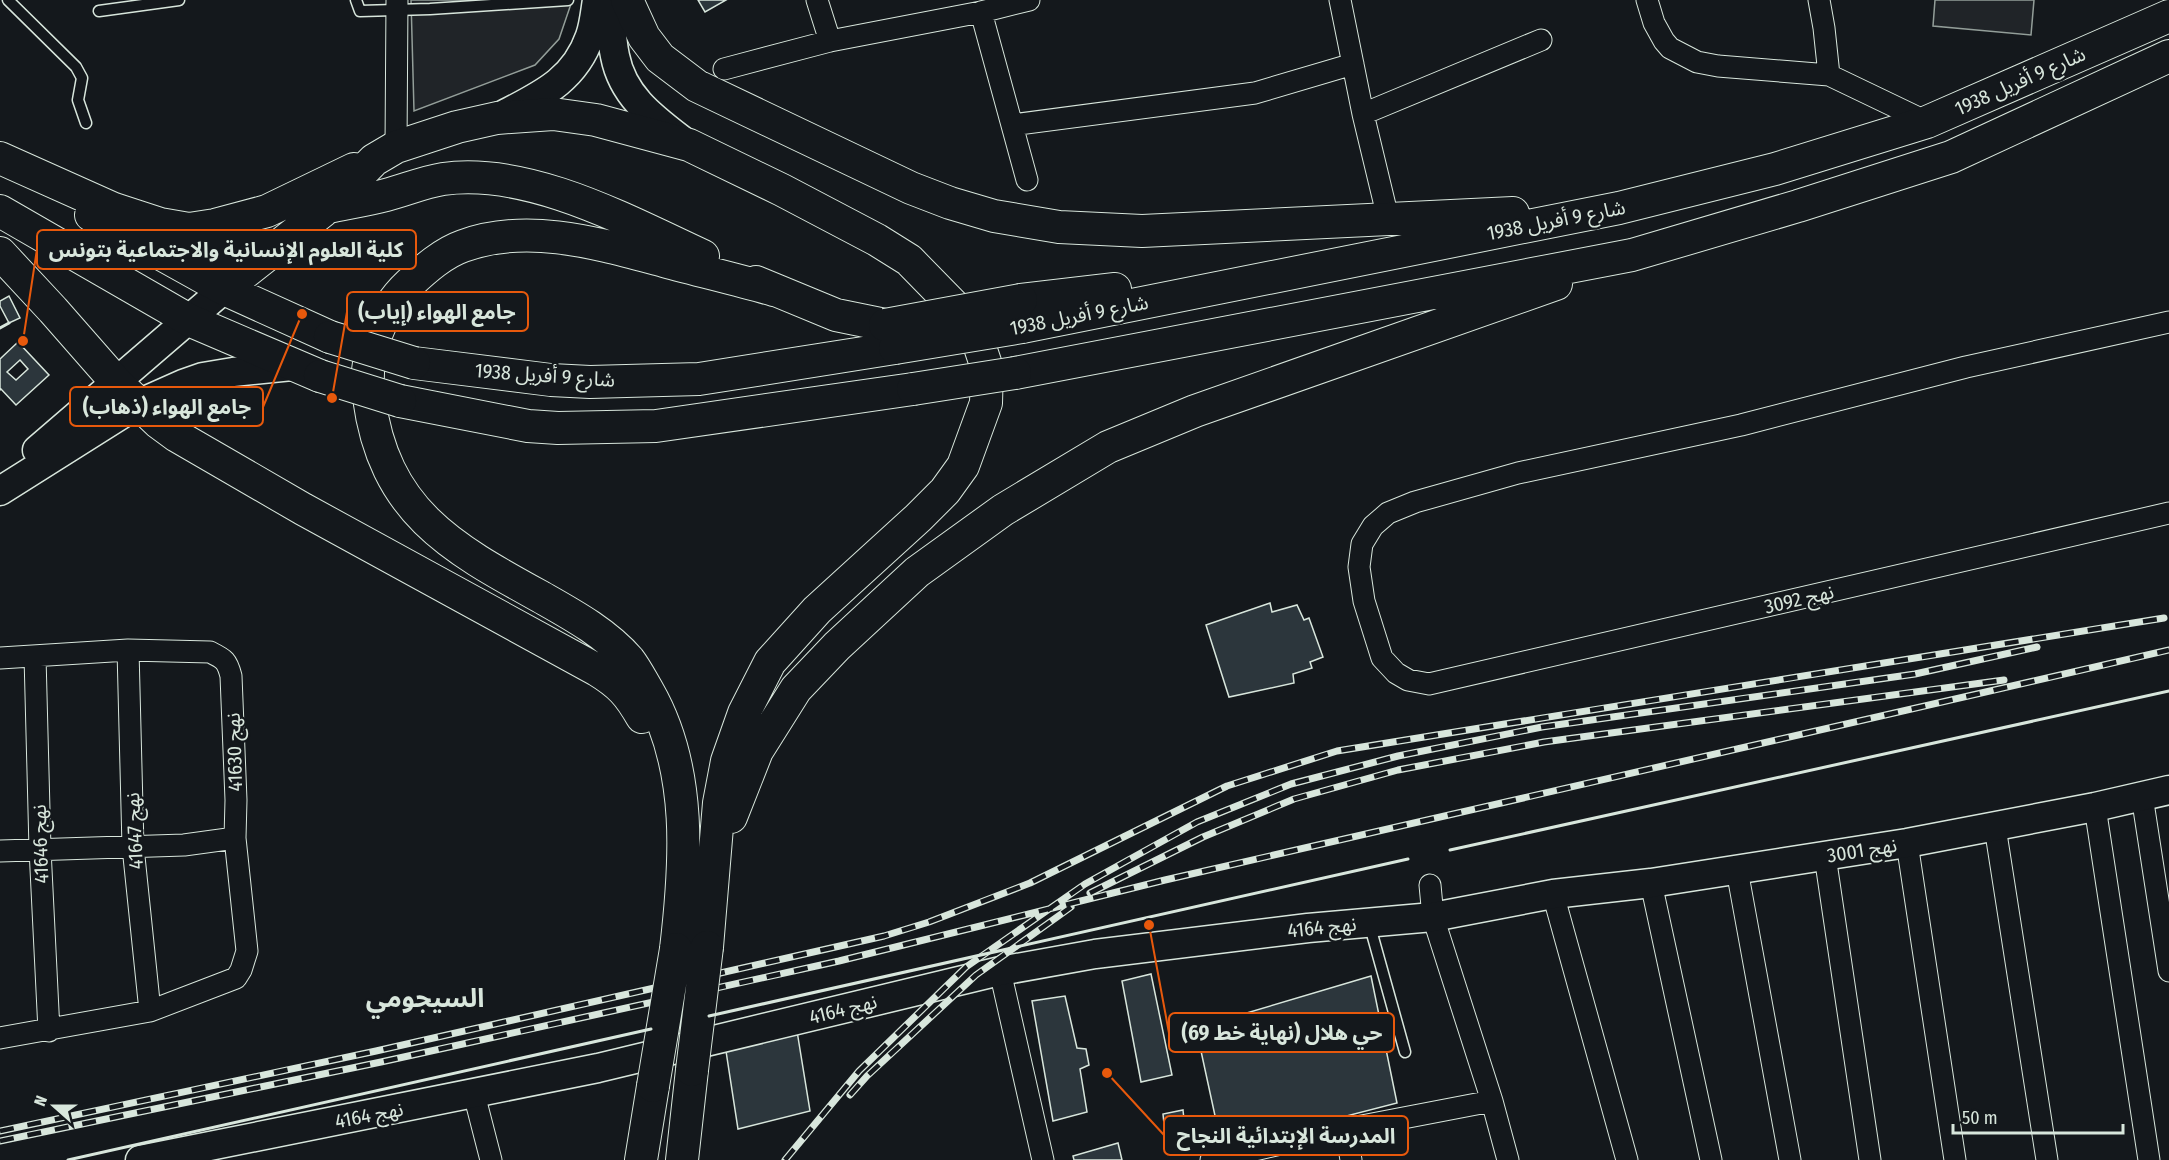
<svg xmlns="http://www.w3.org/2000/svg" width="2169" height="1160" font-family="'Fira Sans Condensed','Noto Sans Arabic',sans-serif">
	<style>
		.green { fill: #202428; stroke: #939e99; stroke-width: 1.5 }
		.building { fill: #2c363c; stroke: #d8e6dc; stroke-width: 1.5; fill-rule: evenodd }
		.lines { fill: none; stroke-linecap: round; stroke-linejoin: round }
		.lane-casing { stroke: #d8e6dc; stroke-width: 13 }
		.street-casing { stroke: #d8e6dc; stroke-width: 23 }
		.secondary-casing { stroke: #d8e6dc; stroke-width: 31 }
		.primary-casing { stroke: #d8e6dc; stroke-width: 34 }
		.lane { stroke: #14181c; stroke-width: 10 }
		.street { stroke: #14181c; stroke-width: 21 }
		.secondary { stroke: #14181c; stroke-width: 28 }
		.primary { stroke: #14181c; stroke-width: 32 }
		.rail-casing { stroke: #d8e6dc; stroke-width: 7 }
		.rail { stroke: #14181c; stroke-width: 4.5; stroke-dasharray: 14; stroke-linecap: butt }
		.primary-bridge-casing { stroke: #d8e6dc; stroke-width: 34; stroke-linecap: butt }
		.primary-bridge { stroke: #14181c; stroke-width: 32 }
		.wall { stroke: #d8e6dc; stroke-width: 3 }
		.labels { text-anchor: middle; stroke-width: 4.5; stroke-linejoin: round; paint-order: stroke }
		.street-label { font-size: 20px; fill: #d8e6dc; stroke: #14181c }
		.district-label { font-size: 26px; font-weight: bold; fill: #d8e6dc; stroke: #14181c }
		.leader { fill: none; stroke: #e8590c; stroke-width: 2 }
		.callout-dot { fill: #e8590c; stroke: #14181c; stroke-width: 2 }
		.callout { fill: #14181c; stroke: #e8590c; stroke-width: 2 }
		.callout-label { font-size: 21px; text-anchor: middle; font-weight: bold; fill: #d8e6dc }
	</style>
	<rect width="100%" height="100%" fill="#14181c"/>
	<path class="green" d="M 411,0 L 572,0 L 572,1 L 559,39 L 535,65 L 414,111 Z
		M 1935,0 L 2034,0 L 2031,35 L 1933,26 Z"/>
	<path class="building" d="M 698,0 L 726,0 L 705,12 Z
		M 9,296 L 20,318 L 9,323 L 0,306 L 0,301 Z
		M 18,342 L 49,375 L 16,405 L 1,389 L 0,390 L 0,359 ZM 20,360 L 28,369 L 16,380 L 7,372 Z
		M 1270,603 L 1272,612 L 1297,605 L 1304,620 L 1309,618 L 1323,657 L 1310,662 L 1312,668 L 1293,674 L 1294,683 L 1229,697 L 1206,625 Z
		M 1151,974 L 1172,1075 L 1141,1082 L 1122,981 Z
		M 1371,976 L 1397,1103 L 1222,1148 L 1196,1028 Z
		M 1065,996 L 1077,1048 L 1086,1049 L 1089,1065 L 1080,1069 L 1087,1112 L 1053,1121 L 1032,1001 Z
		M 797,1031 L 810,1111 L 738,1129 L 726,1051 Z
		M 1183,1110 L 1187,1149 L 1167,1153 L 1163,1114 Z
		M 1118,1143 L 1122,1160 L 1074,1160 L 1073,1156 Z"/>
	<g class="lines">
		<defs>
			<path id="lane" d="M 8,0 L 76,67 L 82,78 L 78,100 L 86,123
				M 356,0 L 360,11 L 430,9 L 568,0
				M 99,11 L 179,0
				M 1369,923 L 1405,1052"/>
			<path id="street" d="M 817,0 L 830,41
				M 1340,0 L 1363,114 L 1388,218
				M 1647,0 L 1654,23 L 1664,41 L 1670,48 L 1697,62 L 1718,66 L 1829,75
				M 1819,0 L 1824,28 L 1829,75 L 1927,122
				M 981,12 L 1027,180
				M 724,69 L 830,41 L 981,12 L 1029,0
				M 1363,114 L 1541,40
				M 1012,125 L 1255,93 L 1353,64
				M 396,147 L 397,0
				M 2169,322 L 1966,367 L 1741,425 L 1518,473 L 1415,502 L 1388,513 L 1373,526 L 1362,544 L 1359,567 L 1364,601 L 1382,658 L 1396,673 L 1408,680 L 1429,684 L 2169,513
				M 128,650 L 133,847 L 150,1011
				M 35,656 L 40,849 L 49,1031
				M 0,658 L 128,650 L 210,652 C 224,659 227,660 231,676 L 236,800 L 235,838 L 184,845 L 0,851
				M 2142,796 L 2169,971
				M 2095,807 L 2149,1160
				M 1995,827 L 2047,1160
				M 1907,843 L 1955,1160
				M 1825,856 L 1870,1160
				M 1737,870 L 1790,1160
				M 1651,883 L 1711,1160
				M 1430,885 L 1433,917 L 1492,1101 L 1508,1160
				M 1553,894 L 1627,1160
				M 1000,971 L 1043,1160
				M 0,1038 L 150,1011 L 236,978 L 241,970 L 247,951 L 235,838
				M 474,1094 L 491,1160
				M 1346,1129 L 1351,1160
				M 1211,1160 L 1346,1129 L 1492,1101"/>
			<path id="secondary" d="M 609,0 C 611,18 611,38 615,56 C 623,98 656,120 687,144
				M 499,117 C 539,96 574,82 590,36 C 594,25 595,12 597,0
				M 37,450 L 224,289
				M 0,491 L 138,404 L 183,384 L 203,377 L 233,372 L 292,366
				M 140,1160 L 598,1068 L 1000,971 L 1095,954 L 1308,928 L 1433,917 L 1553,894 L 1651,883 L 1907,843 L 2095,807 L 2169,790"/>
			<path id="primary" d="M 627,0 L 644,37 L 660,58 L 697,86 L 911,188 L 950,203 L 994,216 L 1059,227 L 1142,231 L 1513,213
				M 0,158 L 114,209 L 160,224 L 189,229 L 215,225 L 267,211 L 354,169
				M 328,207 C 347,203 367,200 386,195 C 405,190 424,182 443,179 C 529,167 627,221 703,256
				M 0,211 L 189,320 L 320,376
				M 91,215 L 224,289 L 330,337
				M 0,253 L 53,310 L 117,383 L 158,422 L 177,436 L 303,509 L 597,670 C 620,684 629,694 642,717
				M 756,282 L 836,315 L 885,325
				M 224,289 L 328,207 L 374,160 L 396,147 L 457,127 L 497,118 L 553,114 L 596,120 L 689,145 L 782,190 L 877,240 L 909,260 L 953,305 L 968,324 L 979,344 L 987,368 L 986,403 L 963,466 L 945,491 L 918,518 L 817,610 L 770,662 L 744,713 L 727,761 L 719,803 L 707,947
				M 1021,300 L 1115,289
				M 1022,327 L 1619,208 L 1775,169 L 1927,122 L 2169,16
				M 414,363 L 551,380 L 590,382 L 699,379 L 895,348
				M 1015,373 L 1632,255 L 1798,206 L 1951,157 L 2169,56
				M 400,401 L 528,426 L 558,428 L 656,426 L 913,389
				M 731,817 L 757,751 L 796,689 L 837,646 L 917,572 L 1003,510 L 1108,447 L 1195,411 L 1556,284
				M 676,949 C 686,864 693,769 648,691 C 642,681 636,669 629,660 C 606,633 571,614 541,597 C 450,547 384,511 369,398 C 363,357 379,312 409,284 C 425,269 443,253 463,246 C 528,222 600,244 664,261 C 701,271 738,280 774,290
				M 641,1160 L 653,1086
				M 682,1160 L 692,1070"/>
		</defs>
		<use href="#lane" class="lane-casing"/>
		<use href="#street" class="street-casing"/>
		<use href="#secondary" class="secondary-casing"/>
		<use href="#primary" class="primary-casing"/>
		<use href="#lane" class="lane"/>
		<use href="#street" class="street"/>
		<use href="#secondary" class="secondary"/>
		<use href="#primary" class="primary"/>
		<defs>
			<path id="rail" d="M 1090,893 L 1203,837 L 1294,799 L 1398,770 L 1544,742 L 2004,680
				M 850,1095 L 867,1076 L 976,975 L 1071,907
				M 0,1131 L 376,1051 L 884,936 L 929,922 L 1030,883 L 1227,786 L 1337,751 L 2164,618
				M 0,1141 L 381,1062 L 839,961 L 1165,880 L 2169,650
				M 785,1160 L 859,1071 L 966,967 L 1085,884 L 1197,822 L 1291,784 L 1398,756 L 1542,727 L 1915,674 L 2037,647"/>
		</defs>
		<use href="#rail" class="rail-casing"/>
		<use href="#rail" class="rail"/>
		<defs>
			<path id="primary-bridge" d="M 885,325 L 1021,300
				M 330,337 L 414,363
				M 895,348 L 1022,327
				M 320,376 L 400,401
				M 913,389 L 1015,373
				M 692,1070 L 707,947
				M 653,1086 L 676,949"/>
		</defs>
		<use href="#primary-bridge" class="primary-bridge-casing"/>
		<use href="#primary-bridge" class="primary-bridge"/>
		<path class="wall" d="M 0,328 L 9,323
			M 1450,850 L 2169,691
			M 709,1016 L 1408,859
			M 68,1160 L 651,1029"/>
	</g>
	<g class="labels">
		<g class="street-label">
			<text transform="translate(2020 81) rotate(-24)" y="7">شارع 9 أفريل 1938</text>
			<text transform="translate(1556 220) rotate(-11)" y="7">شارع 9 أفريل 1938</text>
			<text transform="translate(1079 315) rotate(-11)" y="7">شارع 9 أفريل 1938</text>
			<text transform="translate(545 375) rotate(4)" y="7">شارع 9 أفريل 1938</text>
			<text transform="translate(1799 599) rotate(-13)" y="7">نهج 3092</text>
			<text transform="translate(234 752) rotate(-92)" y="7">نهج 41630</text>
			<text transform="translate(134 831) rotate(-93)" y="7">نهج 41647</text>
			<text transform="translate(40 844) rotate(-92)" y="7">نهج 41646</text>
			<text transform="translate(1862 850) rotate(-9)" y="7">نهج 3001</text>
			<text transform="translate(1322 927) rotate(-6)" y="7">نهج 4164</text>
			<text transform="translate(843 1009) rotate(-14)" y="7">نهج 4164</text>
			<text transform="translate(369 1115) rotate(-11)" y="7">نهج 4164</text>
		</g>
		<g class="district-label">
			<text x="425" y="1007">السيجومي</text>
		</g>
	</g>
	<path class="leader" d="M23 341L37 249M332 398L347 312M302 314L263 407M1149 925L1169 1033M1107 1073L1164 1135"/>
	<g class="callout-dot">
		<circle cx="23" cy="341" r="6"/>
		<circle cx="332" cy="398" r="6"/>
		<circle cx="302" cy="314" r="6"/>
		<circle cx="1149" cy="925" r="6"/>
		<circle cx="1107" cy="1073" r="6"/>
	</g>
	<g class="callout">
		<rect x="37" y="230" width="379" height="39" rx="6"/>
		<rect x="347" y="292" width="181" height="39" rx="6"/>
		<rect x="70" y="387" width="193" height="39" rx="6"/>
		<rect x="1169" y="1013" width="225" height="39" rx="6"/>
		<rect x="1164" y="1116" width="244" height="39" rx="6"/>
	</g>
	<g class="callout-label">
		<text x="226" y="257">كلية العلوم الإنسانية والاجتماعية بتونس</text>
		<text x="437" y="319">جامع الهواء (إياب)</text>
		<text x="167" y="414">جامع الهواء (ذهاب)</text>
		<text x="1282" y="1040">حي هلال (نهاية خط 69)</text>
		<text x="1286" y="1143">المدرسة الإبتدائية النجاح</text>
	</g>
	<g transform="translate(54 1106) rotate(291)" stroke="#14181c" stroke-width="4.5" paint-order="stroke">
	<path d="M0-4.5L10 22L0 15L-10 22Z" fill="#d8e6dc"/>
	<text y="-9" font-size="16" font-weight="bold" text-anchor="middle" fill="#d8e6dc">N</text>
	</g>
	<path d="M1953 1124v9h170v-9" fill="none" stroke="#d8e6dc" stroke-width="3"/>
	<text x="1962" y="1124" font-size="18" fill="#d8e6dc" stroke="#14181c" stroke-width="4.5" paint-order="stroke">50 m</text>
</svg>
